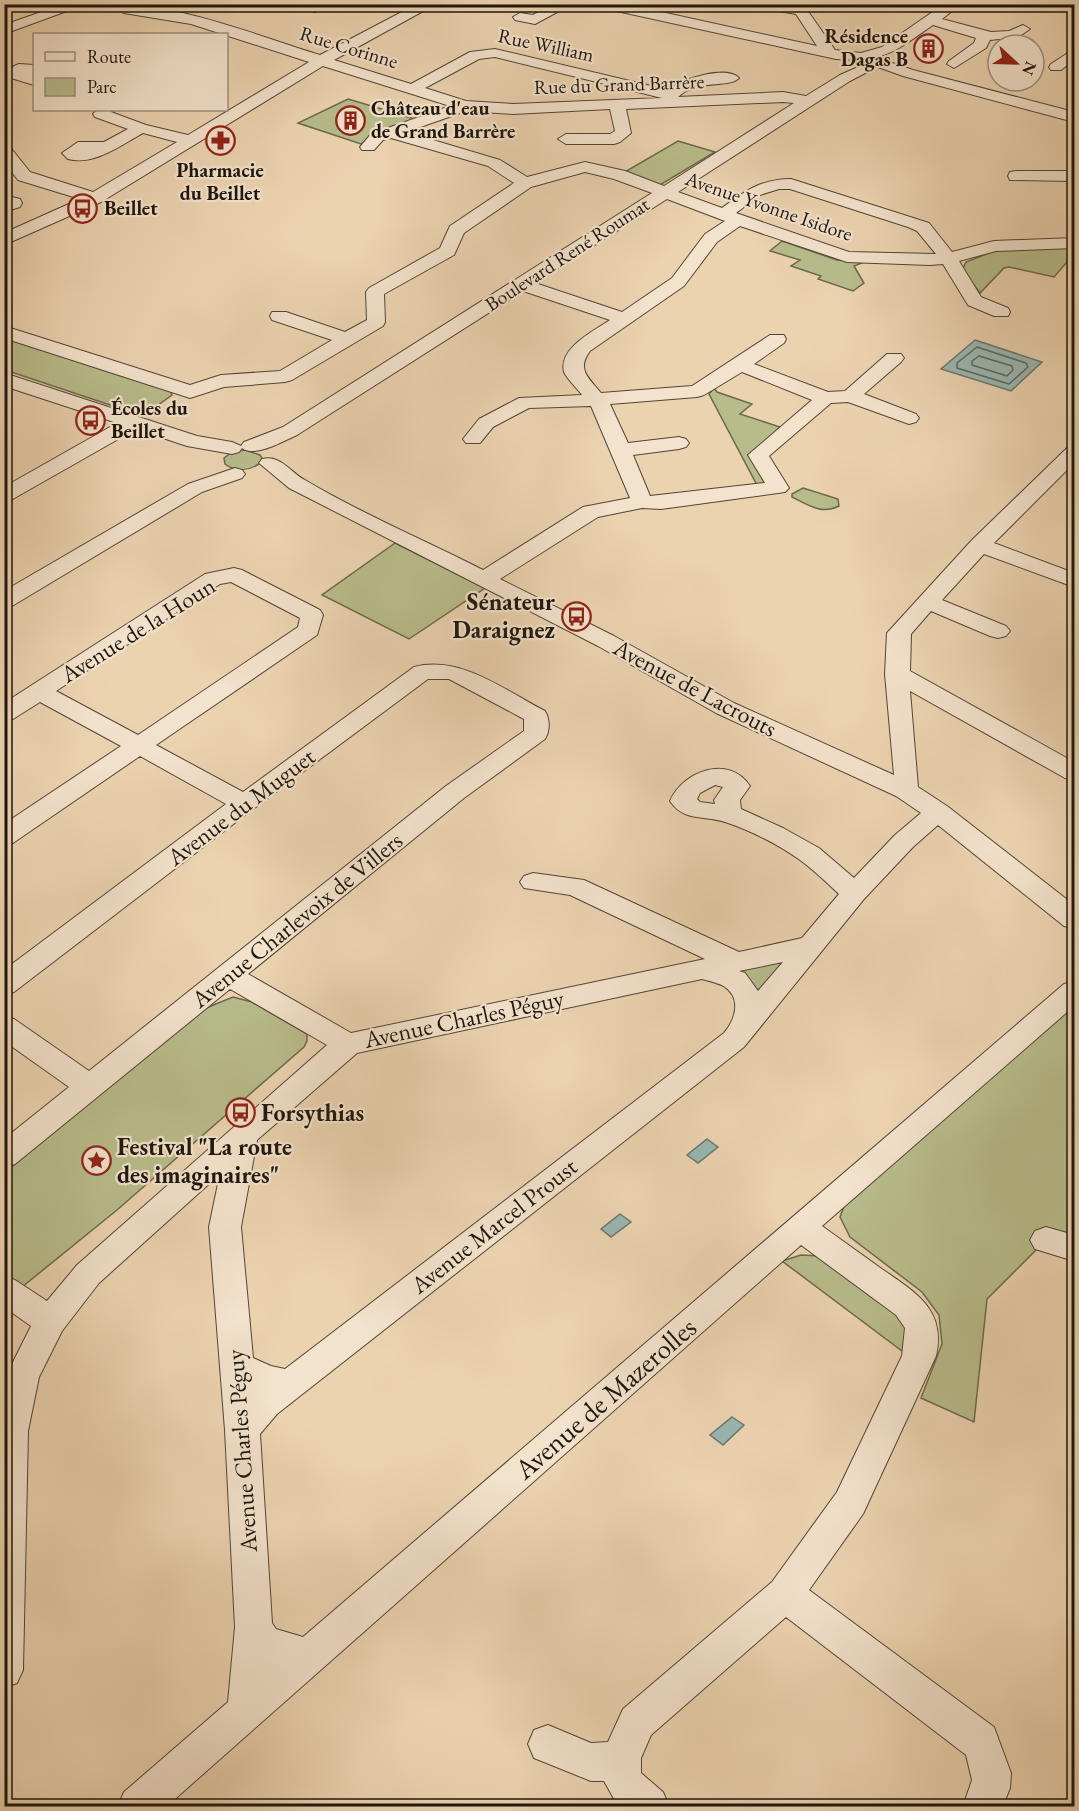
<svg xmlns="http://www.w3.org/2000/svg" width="1079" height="1811" font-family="'EB Garamond',serif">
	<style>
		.green { fill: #b8bc8b; stroke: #6a694c; stroke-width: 1.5 }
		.water { fill: #9ab7b2; stroke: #687770; stroke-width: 1.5 }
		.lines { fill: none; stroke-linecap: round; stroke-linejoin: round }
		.shore { stroke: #5c6660; stroke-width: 1.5 }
		.minor-casing { stroke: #514536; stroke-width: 2 }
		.minor { fill: #f3e2cc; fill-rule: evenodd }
		.labels { text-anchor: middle; stroke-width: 4.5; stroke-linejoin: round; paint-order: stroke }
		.far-poi-label { font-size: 20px; font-weight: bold; fill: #1d160d; stroke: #f3e2cc; text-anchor: start }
		.far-street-label { font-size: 20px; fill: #1d160d; stroke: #f3e2cc }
		.poi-label { font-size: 24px; font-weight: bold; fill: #1d160d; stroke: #f3e2cc; text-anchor: start }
		.street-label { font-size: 24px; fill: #1d160d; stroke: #f3e2cc }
		.near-street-label { font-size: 28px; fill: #1d160d; stroke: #f3e2cc }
	</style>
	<rect width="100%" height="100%" fill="#ecd3b0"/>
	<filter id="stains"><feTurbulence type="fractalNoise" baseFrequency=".00333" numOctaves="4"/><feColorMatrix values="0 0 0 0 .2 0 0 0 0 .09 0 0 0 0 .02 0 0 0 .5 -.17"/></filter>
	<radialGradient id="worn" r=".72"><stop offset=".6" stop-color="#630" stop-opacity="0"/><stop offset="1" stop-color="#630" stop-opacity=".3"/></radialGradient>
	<path class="green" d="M 348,99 L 415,119 L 374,134 L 361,144 L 298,123 Z
		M 678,141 L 715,152 L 660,185 L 623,173 Z
		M 782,241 L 837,260 L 864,262 L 854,266 L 864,283 L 853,291 L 818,279 L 821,276 L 791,266 L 800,260 L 770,251 Z
		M 1074,247 L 1074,254 L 1054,277 L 1009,267 L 1004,268 L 980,293 L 962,270 L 966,262 L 997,250 Z
		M 5,341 L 15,341 L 170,391 L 172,395 L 151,410 L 131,412 L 5,370 Z
		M 714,388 L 717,392 L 752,404 L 740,414 L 780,427 L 763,444 L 770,483 L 758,487 L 709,394 Z
		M 245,450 L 260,455 L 262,458 L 259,464 C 248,471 235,472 225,464 L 224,458 L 232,452 Z
		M 803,488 L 838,499 L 839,506 C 822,515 808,505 792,497 L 792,494 Z
		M 395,543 L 485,588 L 409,639 L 322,595 Z
		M 791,954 L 758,991 L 738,971 Z
		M 233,997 L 252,1002 L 307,1034 L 307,1041 L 304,1047 L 117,1210 L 22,1287 L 5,1282 L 4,1173 L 206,1008 Z
		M 1074,1004 L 1074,1245 L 1046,1240 L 987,1299 L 974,1422 L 921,1398 L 942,1344 L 939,1315 L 922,1292 L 850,1237 L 840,1217 L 844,1206 Z
		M 801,1255 L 820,1256 L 905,1318 L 905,1339 L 902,1351 L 782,1261 Z"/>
	<path class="water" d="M 975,340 L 1042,362 L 1011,391 L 941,369 Z
		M 707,1139 L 718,1147 L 698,1163 L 687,1155 Z
		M 620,1214 L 631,1222 L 611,1237 L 601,1229 Z
		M 732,1417 L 744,1425 L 723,1445 L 710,1435 Z"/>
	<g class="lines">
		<path class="shore" d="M 977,347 L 1026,363 L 1028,367 L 1009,384 L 957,368 L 957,363 Z
			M 979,356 L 1012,366 L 1013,370 L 1007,376 L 972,365 L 972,361 Z"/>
		<defs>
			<path id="minor" d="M 64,4 L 86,4 L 4,34 L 4,25 Z
				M 108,4 C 181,4 252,34 320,55 L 417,4 L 436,4 L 334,60 L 411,84 L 470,52 L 495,49 L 668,90 C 680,79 727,65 739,78 C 728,89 698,78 678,97 L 783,92 L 806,96 L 840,75 L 865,64 L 873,69 L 850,81 L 678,192 L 722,208 C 745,191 761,179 791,179 L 929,223 L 952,252 L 994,241 L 1074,238 L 1074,248 L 996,251 L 959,261 L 981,297 L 1008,308 L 1010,312 L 1008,316 L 994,316 L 968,305 L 943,264 L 930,265 L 847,262 L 740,226 L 717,242 L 684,286 L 590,351 C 576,370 589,378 601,393 L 692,386 L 770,335 L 784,335 L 786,339 L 784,343 L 754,364 L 828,392 L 845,391 L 887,354 L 901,354 L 904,358 L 901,362 L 864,394 L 916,414 L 919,418 L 916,422 L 909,424 L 848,402 L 831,403 L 769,456 L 789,488 L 785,492 L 661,509 L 642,508 L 598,517 L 500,579 L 614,636 L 734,703 L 894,775 L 885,674 L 887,633 L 972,540 L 1067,448 L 1074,446 L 1074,463 L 994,543 L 1074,573 L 1074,587 L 984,554 L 942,600 L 1006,626 L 1010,631 L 1006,636 L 998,638 L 990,636 L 931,611 L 911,634 L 910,671 L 1074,762 L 1074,780 L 1065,778 L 910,691 L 918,787 L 947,806 L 1074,905 L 1074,928 L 1064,926 L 938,825 L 913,847 L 864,899 L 744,1047 L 277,1414 L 260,1434 L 272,1623 L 276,1629 L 303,1637 L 1064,984 L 1074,981 L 1074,1006 L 822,1226 C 841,1240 860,1253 879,1267 C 913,1291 947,1308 936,1356 L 863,1514 L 809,1590 L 994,1727 L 1011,1773 L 1010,1788 L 1003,1806 L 963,1806 L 972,1780 L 966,1755 L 786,1617 L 651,1735 L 641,1758 L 641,1773 L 663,1792 L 669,1806 L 618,1806 L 604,1781 L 591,1781 L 534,1758 L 528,1744 L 534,1730 L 548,1725 L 591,1743 L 608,1742 L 623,1709 L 772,1582 L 837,1492 L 902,1356 L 905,1328 L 896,1315 L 801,1245 L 167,1806 L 118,1806 L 124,1792 L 228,1702 L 235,1627 L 225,1430 L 209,1227 L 220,1174 L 99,1283 L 62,1331 L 39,1377 L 28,1431 L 23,1670 L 17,1683 L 4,1688 L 4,1380 L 31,1326 L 4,1307 L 4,1276 L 15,1280 L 47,1301 L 77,1265 L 327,1045 L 230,989 L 15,1164 L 4,1168 L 4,1139 L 69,1087 L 4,1041 L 4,1016 L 14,1019 L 89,1071 L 446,786 L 524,731 L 524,719 L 449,679 L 428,679 L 253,809 L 14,992 L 4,995 L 4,970 L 226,804 L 140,756 L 13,843 L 4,845 L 4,824 L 121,746 L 40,702 L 13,719 L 4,721 L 4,703 L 205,574 L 234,568 L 242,570 L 320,610 L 323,615 L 317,635 L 156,745 L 243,792 L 414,667 C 461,655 504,690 545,711 C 550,719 550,731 545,739 L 464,798 L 248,974 L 351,1033 L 705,959 L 570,895 L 524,888 L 520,882 L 524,876 L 533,873 L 584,880 L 739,952 L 802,938 L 839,894 C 827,883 814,870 800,860 C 779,845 750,830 725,822 C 704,815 684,822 670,801 C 683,771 729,754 750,786 L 740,800 L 741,809 L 783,828 L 819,848 L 854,878 L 895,835 L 921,813 L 896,796 L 716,713 L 598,646 L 289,488 L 259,463 L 262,459 C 280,454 290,472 305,480 C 362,514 424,540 483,570 L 583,507 L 630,498 L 591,406 L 529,408 L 493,427 L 480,443 L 466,443 L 463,439 L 479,419 L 519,398 L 582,395 C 577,388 567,379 564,372 C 558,348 594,331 610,320 L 523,291 L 297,435 C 283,441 255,458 242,448 L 239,452 L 232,454 L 187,446 L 136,429 L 11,500 L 4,502 L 4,487 L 117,423 L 4,386 L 4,373 L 197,436 L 232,442 L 241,446 L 244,442 L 283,427 L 652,193 L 614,179 L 585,172 L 531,187 L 464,233 L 454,255 L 384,294 L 385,322 L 383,326 L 292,380 L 285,382 L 224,387 L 190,398 L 4,338 L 4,326 L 190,385 L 221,375 L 280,371 L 332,340 L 272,320 L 270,316 L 272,312 L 286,312 L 345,332 L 367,320 L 366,292 L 369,288 L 440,248 L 450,226 L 514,183 L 488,166 L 391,138 L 383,140 L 374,150 L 362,150 L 360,147 L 371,134 L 450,106 L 323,66 L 101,202 L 4,245 L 4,233 L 80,199 L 18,180 L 4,162 L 4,145 L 10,147 L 30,172 L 93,192 L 177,142 L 143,133 C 121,145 94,166 68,159 L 62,153 L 78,142 L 104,142 L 128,129 L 95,117 L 93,114 L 97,110 L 112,110 L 111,112 L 146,125 L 188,135 L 309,62 L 191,24 L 124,13 ZM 495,57 L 662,98 L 513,104 L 466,101 L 425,88 L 479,59 ZM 783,102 L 794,103 L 664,186 L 625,171 L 585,162 L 527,177 L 500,160 L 406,132 L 466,111 L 513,114 L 610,109 L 615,131 L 610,134 L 566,134 L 558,139 L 566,144 L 614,144 L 620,142 L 631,133 L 626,109 ZM 779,189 L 790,189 L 908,227 L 917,231 L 936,254 L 849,252 L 736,213 L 760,195 ZM 667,199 L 725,221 L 705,234 L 672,278 L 622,312 L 535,283 ZM 742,372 L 812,400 L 748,455 L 765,483 L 650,496 L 633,455 L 679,449 L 686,447 L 689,443 L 686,439 L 679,437 L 628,443 L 610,404 L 697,397 L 704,395 ZM 231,582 L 300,618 L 298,627 L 138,735 L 56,691 L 220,584 ZM 715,785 L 723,787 L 714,800 L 715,804 L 700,802 L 697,799 L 700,793 ZM 783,962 L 758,991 L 745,973 L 739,971 ZM 702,979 C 709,981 719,983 725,987 C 742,999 735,1020 724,1033 L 285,1369 L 271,1366 L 253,1358 L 241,1227 L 257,1140 L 357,1053 Z
				M 296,4 L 318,4 L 322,8 L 315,12 Z
				M 553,4 L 572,4 L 535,24 L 515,20 L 513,17 L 520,13 L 533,15 Z
				M 596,4 L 625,4 L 817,46 L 796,14 L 758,7 L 756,4 L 803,4 L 835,50 L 861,53 L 882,47 L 944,4 L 961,4 L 942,19 L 991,32 L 1009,31 L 1023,25 L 1030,29 L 1018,37 L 990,40 L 986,48 L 954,68 L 947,64 L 949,61 L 974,43 L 976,38 L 933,25 C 894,52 885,62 836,59 L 603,8 Z
				M 1074,49 L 1074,60 L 1061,70 L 1051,70 L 1049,67 L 1051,64 Z
				M 883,60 L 913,70 L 1074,112 L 1074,122 L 903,76 L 878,67 L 876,64 Z
				M 19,64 L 34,65 L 34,85 L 11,78 L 8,75 L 14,66 Z
				M 1016,171 L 1074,171 L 1074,181 L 1010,180 L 1008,176 L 1010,172 Z
				M 4,195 L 20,199 L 22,203 L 20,207 L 4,212 Z
				M 235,468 L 242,470 L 245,474 L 242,478 L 202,492 L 12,606 L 4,608 L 4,591 L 188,484 Z
				M 1046,1227 L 1074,1235 L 1074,1261 L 1035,1249 L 1030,1240 L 1035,1231 Z"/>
		</defs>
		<use href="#minor" class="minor-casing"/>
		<use href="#minor" class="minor"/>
	</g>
	<defs>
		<symbol id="building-ring" viewBox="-11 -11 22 22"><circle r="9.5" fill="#f3e2cc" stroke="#8f2418" stroke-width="1.5"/><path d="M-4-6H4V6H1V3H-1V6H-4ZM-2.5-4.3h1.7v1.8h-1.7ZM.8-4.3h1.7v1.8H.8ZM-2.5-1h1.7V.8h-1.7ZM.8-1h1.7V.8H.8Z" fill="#8f2418"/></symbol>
		<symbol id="pharmacy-ring" viewBox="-11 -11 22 22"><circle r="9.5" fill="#f3e2cc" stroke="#8f2418" stroke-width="1.5"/><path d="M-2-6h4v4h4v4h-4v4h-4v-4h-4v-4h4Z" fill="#8f2418"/></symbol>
		<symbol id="bus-ring" viewBox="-11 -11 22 22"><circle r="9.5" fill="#f3e2cc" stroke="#8f2418" stroke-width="1.5"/><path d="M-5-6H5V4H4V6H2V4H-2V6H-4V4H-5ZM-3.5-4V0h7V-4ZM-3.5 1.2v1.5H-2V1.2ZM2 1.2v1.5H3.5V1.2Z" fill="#8f2418"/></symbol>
		<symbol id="sight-ring" viewBox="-11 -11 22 22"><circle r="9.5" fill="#f3e2cc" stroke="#8f2418" stroke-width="1.5"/><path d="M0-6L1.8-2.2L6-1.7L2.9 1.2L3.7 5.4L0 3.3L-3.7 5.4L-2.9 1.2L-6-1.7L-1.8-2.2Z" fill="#8f2418"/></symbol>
	</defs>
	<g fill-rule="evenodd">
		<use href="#building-ring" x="912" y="32" width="33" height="33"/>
		<use href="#building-ring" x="334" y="104" width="33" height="33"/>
		<use href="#pharmacy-ring" x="204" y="124" width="33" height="33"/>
		<use href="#bus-ring" x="66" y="192" width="33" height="33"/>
		<use href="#bus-ring" x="74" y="404" width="33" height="33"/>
		<use href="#bus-ring" x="560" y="600" width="33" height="33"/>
		<use href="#bus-ring" x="224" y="1096" width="33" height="33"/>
		<use href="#sight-ring" x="80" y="1144" width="33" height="33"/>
	</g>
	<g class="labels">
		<g class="far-poi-label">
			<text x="908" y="43" text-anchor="end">Résidence<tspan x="908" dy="23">Dagas B</tspan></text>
			<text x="371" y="115">Château d'eau<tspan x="371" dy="23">de Grand Barrère</tspan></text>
			<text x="220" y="177" text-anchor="middle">Pharmacie<tspan x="220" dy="23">du Beillet</tspan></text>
			<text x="104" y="215">Beillet</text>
			<text x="111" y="415">Écoles du<tspan x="111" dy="23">Beillet</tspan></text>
		</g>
		<g class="far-street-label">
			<text transform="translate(546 45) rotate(12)" y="7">Rue William</text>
			<text transform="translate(349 47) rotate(17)" y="7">Rue Corinne</text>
			<text transform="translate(619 84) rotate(-2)" y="7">Rue du Grand Barrère</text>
			<text transform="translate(769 206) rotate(19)" y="7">Avenue Yvonne Isidore</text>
			<text transform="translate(567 254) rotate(-33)" y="7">Boulevard René Roumat</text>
		</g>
		<g class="poi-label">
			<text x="555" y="610" text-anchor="end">Sénateur<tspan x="555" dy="28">Daraignez</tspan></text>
			<text x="261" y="1121">Forsythias</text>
			<text x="117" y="1155">Festival "La route<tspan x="117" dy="28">des imaginaires"</tspan></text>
		</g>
		<g class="street-label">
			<text transform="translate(138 630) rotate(-32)" y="8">Avenue de la Houn</text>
			<text transform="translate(695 688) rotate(28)" y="8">Avenue de Lacrouts</text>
			<text transform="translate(241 807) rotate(-37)" y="8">Avenue du Muguet</text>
			<text transform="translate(297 920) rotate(-39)" y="8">Avenue Charlevoix de Villers</text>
			<text transform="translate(464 1019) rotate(-12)" y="8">Avenue Charles Péguy</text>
			<text transform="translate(494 1226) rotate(-38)" y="8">Avenue Marcel Proust</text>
			<text transform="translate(242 1451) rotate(-94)" y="8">Avenue Charles Péguy</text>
		</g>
		<g class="near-street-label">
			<text transform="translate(605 1398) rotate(-41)" y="10">Avenue de Mazerolles</text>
		</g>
	</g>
	<rect width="1079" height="1811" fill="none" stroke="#ecd3b0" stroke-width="24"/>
	<rect x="6" y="6" width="1067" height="1799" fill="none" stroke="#1d160d" stroke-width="3"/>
	<rect x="12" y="12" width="1055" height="1787" fill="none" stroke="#1d160d" stroke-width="1.5"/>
	<rect x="33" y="33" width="195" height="78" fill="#f3e2cc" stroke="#9d9080" stroke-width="1.5"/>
	<rect x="45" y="52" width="30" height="9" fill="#f3e2cc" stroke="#9d9080" stroke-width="1.5"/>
	<text x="87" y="63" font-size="18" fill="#1d160d">Route</text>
	<rect x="45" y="78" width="30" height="18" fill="#b8bc8b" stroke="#9d9080" stroke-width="1.5"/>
	<text x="87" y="93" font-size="18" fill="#1d160d">Parc</text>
	<g transform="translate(1016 63) rotate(112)"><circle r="28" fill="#f3e2cc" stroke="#9d9080" stroke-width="1.5"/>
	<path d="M0-4.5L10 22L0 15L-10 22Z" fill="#8f2418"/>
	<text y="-9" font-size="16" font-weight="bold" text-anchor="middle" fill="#1d160d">N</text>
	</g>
	<rect width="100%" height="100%" filter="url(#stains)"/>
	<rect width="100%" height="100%" fill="url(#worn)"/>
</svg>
